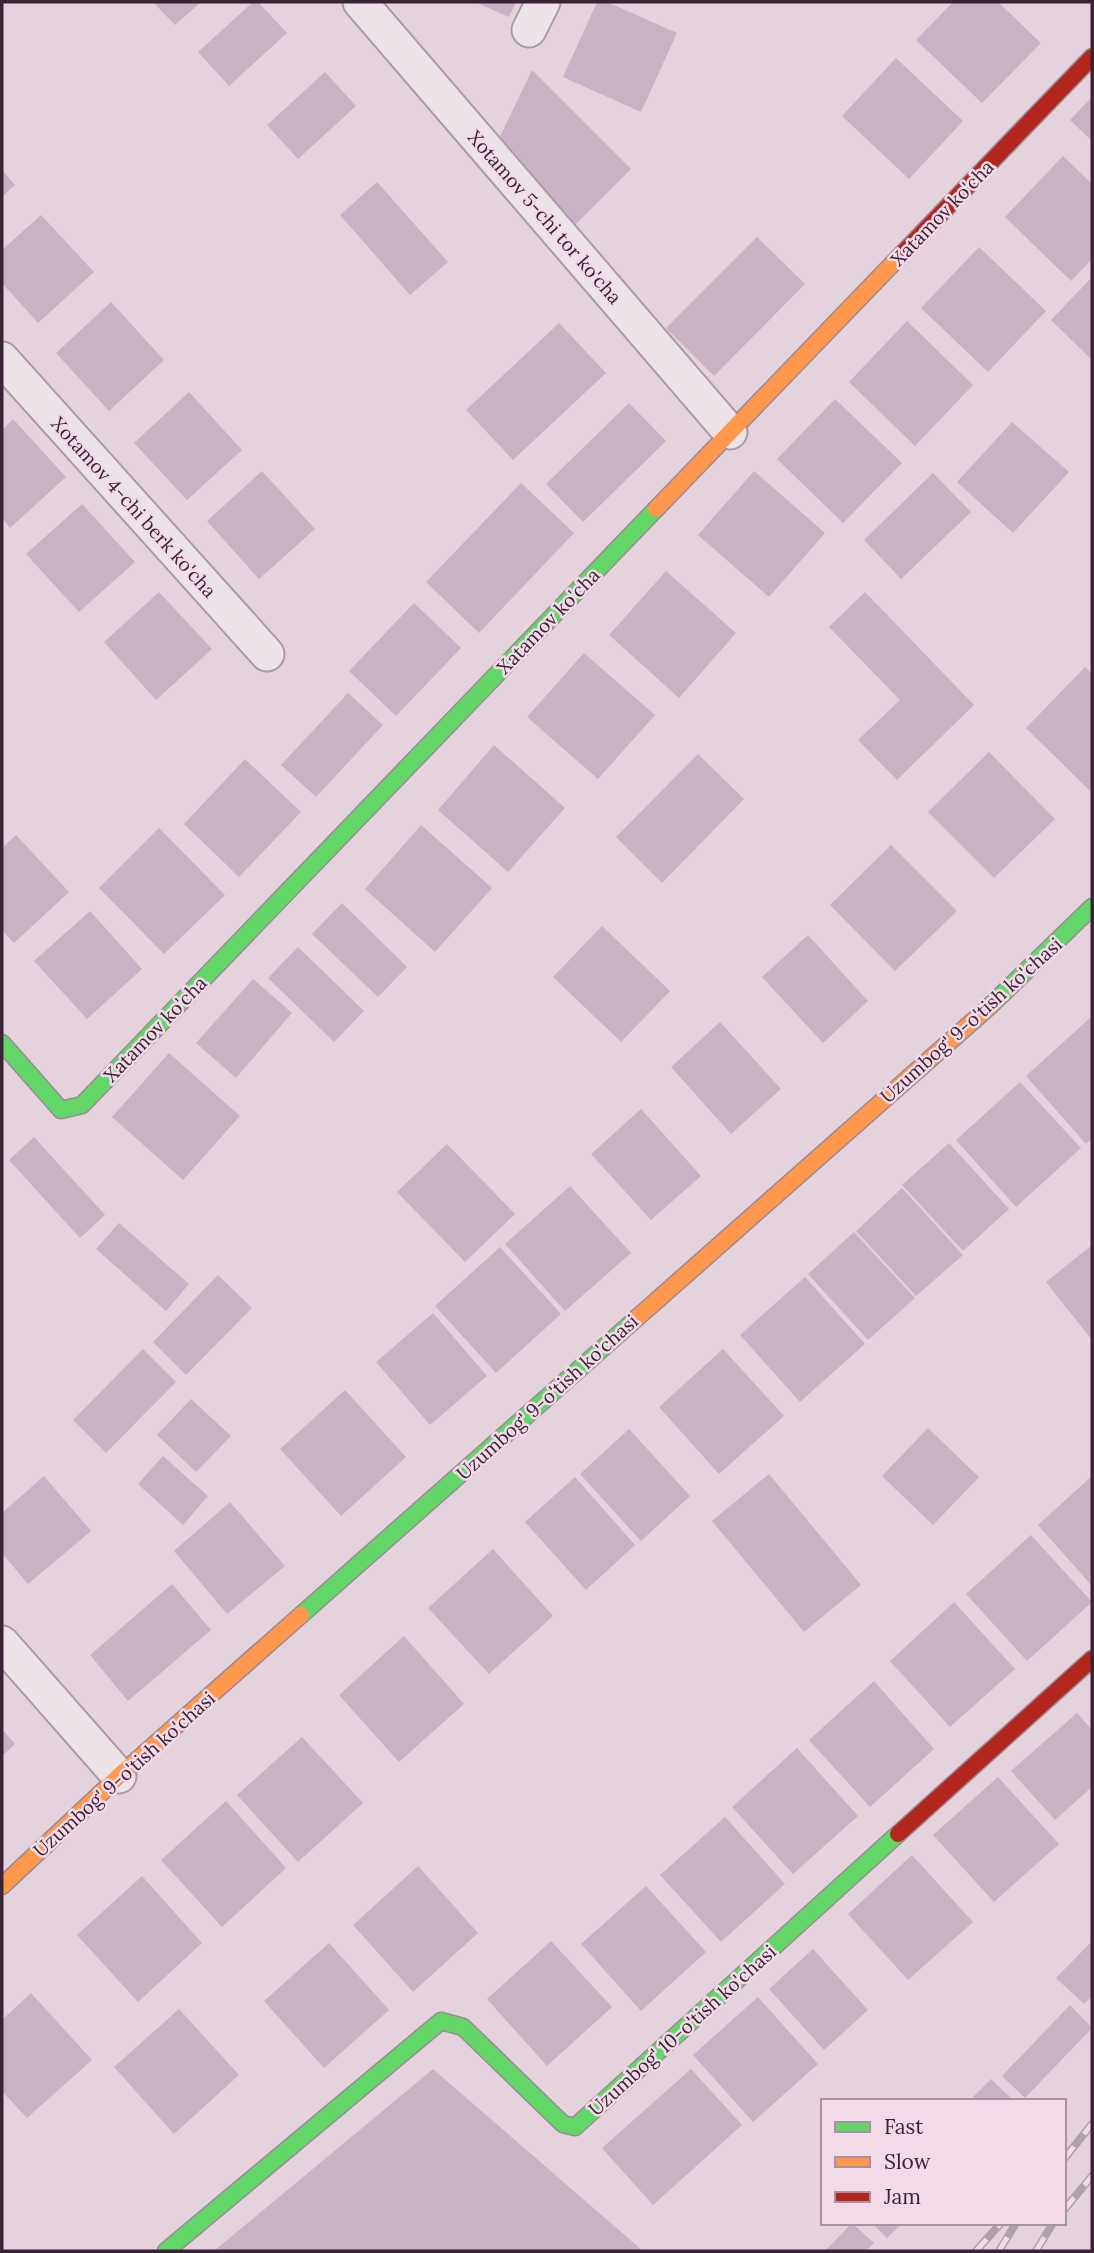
<svg xmlns="http://www.w3.org/2000/svg" width="1094" height="2253" font-family="Lora,serif">
	<style>
		.building { fill: #c7b3c3 }
		.lines { fill: none; stroke-linecap: round; stroke-linejoin: round }
		.street-casing { stroke: #aa9aa5; stroke-width: 37 }
		.fast-casing { stroke: #9a8a95; stroke-width: 19 }
		.slow-casing { stroke: #9a8a95; stroke-width: 19 }
		.jam-casing { stroke: #9a8a95; stroke-width: 19 }
		.street { stroke: #ece3e9; stroke-width: 33 }
		.fast { stroke: #63d668; stroke-width: 16 }
		.slow { stroke: #ff974d; stroke-width: 16 }
		.jam { stroke: #b3261e; stroke-width: 16 }
		.rail-casing { stroke: #ada2a9; stroke-width: 8 }
		.rail { stroke: #f3dae9; stroke-width: 5; stroke-dasharray: 16; stroke-linecap: butt }
		.labels { text-anchor: middle; stroke-width: 5; stroke-linejoin: round; paint-order: stroke }
		.street-label { font-size: 19px; fill: #392335; stroke: #f3dae9 }
	</style>
	<rect width="100%" height="100%" fill="#e4d2dd"/>
	<path class="building" d="M 153,2 L 201,2 L 175,25 Z
		M 253,2 L 258,2 L 287,33 L 229,86 L 198,52 Z
		M 475,2 L 516,2 L 509,17 Z
		M 597,2 L 607,2 L 677,33 L 641,112 L 563,77 Z
		M 953,2 L 998,2 L 1041,43 L 982,103 L 916,40 Z
		M 896,58 L 963,121 L 909,179 L 842,116 Z
		M 532,70 L 631,169 L 575,225 L 496,145 Z
		M 325,72 L 356,106 L 298,159 L 267,125 Z
		M 1092,97 L 1092,141 L 1070,120 Z
		M 1063,156 L 1092,184 L 1092,259 L 1071,281 L 1005,217 Z
		M 2,170 L 15,185 L 2,197 Z
		M 377,182 L 448,262 L 410,295 L 340,215 Z
		M 41,215 L 94,272 L 38,323 L 2,283 L 2,250 Z
		M 757,237 L 805,284 L 714,376 L 666,328 Z
		M 979,247 L 1046,311 L 988,372 L 921,308 Z
		M 1092,277 L 1092,360 L 1051,320 Z
		M 111,302 L 164,360 L 109,411 L 56,353 Z
		M 907,321 L 973,385 L 915,446 L 849,382 Z
		M 559,323 L 606,373 L 513,460 L 466,410 Z
		M 189,392 L 242,450 L 187,500 L 134,443 Z
		M 835,399 L 902,463 L 843,523 L 777,459 Z
		M 629,403 L 666,441 L 583,522 L 546,484 Z
		M 13,419 L 66,477 L 10,528 L 2,518 L 2,430 Z
		M 1012,422 L 1069,472 L 1013,533 L 957,482 Z
		M 262,471 L 315,529 L 259,579 L 207,521 Z
		M 754,471 L 825,533 L 769,597 L 698,535 Z
		M 933,473 L 971,512 L 901,579 L 864,540 Z
		M 521,483 L 574,533 L 479,633 L 426,582 Z
		M 82,504 L 135,562 L 79,612 L 26,554 Z
		M 666,571 L 736,633 L 679,698 L 609,635 Z
		M 159,592 L 212,649 L 156,700 L 104,642 Z
		M 865,592 L 974,705 L 897,780 L 858,740 L 900,700 L 829,627 Z
		M 414,603 L 461,648 L 396,716 L 349,671 Z
		M 584,653 L 655,715 L 598,779 L 527,717 Z
		M 1085,667 L 1092,674 L 1092,793 L 1026,728 Z
		M 348,693 L 383,725 L 316,797 L 281,765 Z
		M 494,745 L 565,808 L 508,872 L 438,810 Z
		M 989,752 L 1055,819 L 994,878 L 928,812 Z
		M 698,754 L 744,799 L 662,883 L 616,837 Z
		M 245,759 L 301,812 L 239,877 L 184,824 Z
		M 421,825 L 492,888 L 435,952 L 365,889 Z
		M 159,828 L 225,895 L 164,954 L 99,888 Z
		M 16,835 L 69,892 L 14,943 L 2,930 L 2,848 Z
		M 891,845 L 957,911 L 895,971 L 830,905 Z
		M 342,903 L 407,967 L 378,997 L 312,934 Z
		M 90,911 L 142,969 L 87,1019 L 34,961 Z
		M 602,926 L 670,991 L 621,1042 L 553,977 Z
		M 808,935 L 868,1001 L 823,1043 L 762,977 Z
		M 298,947 L 364,1011 L 334,1042 L 268,978 Z
		M 253,979 L 292,1013 L 236,1078 L 196,1043 Z
		M 1090,1018 L 1092,1020 L 1092,1138 L 1086,1144 L 1026,1076 Z
		M 720,1022 L 781,1089 L 731,1134 L 671,1067 Z
		M 169,1053 L 240,1116 L 183,1180 L 112,1117 Z
		M 1020,1082 L 1081,1148 L 1016,1207 L 956,1140 Z
		M 641,1109 L 701,1176 L 651,1220 L 591,1154 Z
		M 34,1137 L 105,1215 L 80,1238 L 9,1160 Z
		M 949,1143 L 1009,1209 L 963,1251 L 902,1185 Z
		M 447,1144 L 515,1214 L 465,1262 L 397,1192 Z
		M 570,1186 L 631,1253 L 565,1311 L 505,1244 Z
		M 902,1188 L 963,1255 L 916,1296 L 856,1231 Z
		M 119,1223 L 189,1284 L 166,1311 L 96,1249 Z
		M 854,1232 L 915,1298 L 868,1340 L 808,1274 Z
		M 1092,1245 L 1092,1340 L 1046,1282 Z
		M 500,1247 L 561,1314 L 496,1373 L 435,1306 Z
		M 218,1275 L 252,1308 L 186,1375 L 153,1342 Z
		M 805,1277 L 865,1344 L 800,1402 L 740,1335 Z
		M 433,1313 L 487,1376 L 430,1425 L 376,1362 Z
		M 143,1349 L 176,1382 L 106,1453 L 73,1420 Z
		M 723,1349 L 784,1416 L 719,1474 L 659,1407 Z
		M 345,1390 L 406,1457 L 341,1516 L 280,1449 Z
		M 191,1399 L 231,1436 L 196,1472 L 157,1435 Z
		M 928,1428 L 979,1477 L 933,1525 L 882,1476 Z
		M 629,1429 L 690,1496 L 641,1541 L 580,1474 Z
		M 163,1456 L 208,1496 L 183,1525 L 138,1484 Z
		M 769,1474 L 861,1585 L 804,1632 L 712,1521 Z
		M 44,1476 L 91,1531 L 28,1584 L 2,1553 L 2,1513 Z
		M 1092,1476 L 1092,1586 L 1038,1525 Z
		M 575,1477 L 635,1545 L 586,1590 L 525,1522 Z
		M 230,1502 L 285,1566 L 227,1614 L 174,1551 Z
		M 1031,1535 L 1092,1602 L 1027,1661 L 966,1594 Z
		M 493,1549 L 553,1616 L 489,1674 L 428,1608 Z
		M 172,1584 L 211,1630 L 128,1701 L 90,1655 Z
		M 954,1602 L 1015,1669 L 950,1727 L 890,1661 Z
		M 404,1636 L 464,1704 L 399,1762 L 339,1695 Z
		M 874,1681 L 934,1749 L 870,1807 L 809,1740 Z
		M 1077,1713 L 1092,1730 L 1092,1787 L 1055,1820 L 1011,1771 Z
		M 2,1729 L 15,1744 L 2,1756 Z
		M 302,1737 L 363,1803 L 298,1862 L 237,1795 Z
		M 797,1748 L 858,1816 L 793,1874 L 732,1807 Z
		M 998,1777 L 1059,1844 L 994,1902 L 933,1835 Z
		M 226,1801 L 286,1868 L 222,1927 L 161,1860 Z
		M 725,1817 L 785,1884 L 721,1942 L 660,1875 Z
		M 912,1855 L 973,1922 L 908,1980 L 848,1914 Z
		M 418,1866 L 478,1933 L 413,1992 L 353,1925 Z
		M 142,1876 L 202,1943 L 138,2002 L 77,1935 Z
		M 646,1886 L 706,1952 L 641,2011 L 581,1944 Z
		M 551,1941 L 612,2007 L 547,2066 L 487,1999 Z
		M 1092,1941 L 1092,1996 L 1084,2004 L 1056,1978 Z
		M 329,1943 L 389,2010 L 324,2068 L 264,2001 Z
		M 813,1949 L 868,2010 L 824,2050 L 769,1989 Z
		M 31,1993 L 92,2060 L 27,2118 L 2,2091 L 2,2020 Z
		M 758,1997 L 818,2064 L 753,2122 L 693,2055 Z
		M 1070,2005 L 1092,2028 L 1025,2098 L 1002,2076 Z
		M 179,2009 L 239,2075 L 174,2134 L 114,2067 Z
		M 433,2069 L 643,2251 L 214,2251 Z
		M 691,2069 L 742,2125 L 653,2205 L 602,2148 Z
		M 991,2079 L 1014,2101 L 969,2101 Z
		M 852,2223 L 874,2243 L 866,2251 L 825,2251 Z
		M 872,2223 L 902,2223 L 887,2238 Z"/>
	<g class="lines">
		<defs>
			<path id="street" d="M 360,2 L 730,432
				M 529,30 L 543,2
				M 2,359 L 267,654
				M 2,1643 L 119,1776"/>
			<path id="fast" d="M 990,1006 L 1092,907
				M 2,1043 L 61,1110 L 82,1105 L 656,509
				M 301,1615 L 638,1317
				M 166,2251 L 441,2021 L 463,2027 L 563,2124 L 575,2127 L 898,1834"/>
			<path id="slow" d="M 656,509 L 902,254
				M 638,1317 L 990,1006
				M 2,1886 L 119,1776 L 301,1615"/>
			<path id="jam" d="M 902,254 L 1092,57
				M 898,1834 L 1092,1659"/>
		</defs>
		<use href="#street" class="street-casing"/>
		<use href="#fast" class="fast-casing"/>
		<use href="#slow" class="slow-casing"/>
		<use href="#jam" class="jam-casing"/>
		<use href="#street" class="street"/>
		<use href="#fast" class="fast"/>
		<use href="#slow" class="slow"/>
		<use href="#jam" class="jam"/>
		<defs>
			<path id="rail" d="M 1064,2159 L 1092,2124
				M 1064,2210 L 1092,2176
				M 976,2251 L 1001,2223
				M 999,2251 L 1016,2223
				M 1036,2251 L 1053,2223"/>
		</defs>
		<use href="#rail" class="rail-casing"/>
		<use href="#rail" class="rail"/>
	</g>
	<g class="labels">
		<g class="street-label">
			<text transform="translate(942 213) rotate(-46)" y="7">Xatamov ko'cha</text>
			<text transform="translate(545 217) rotate(49)" y="7">Xotamov 5-chi tor ko'cha</text>
			<text transform="translate(134 507) rotate(48)" y="7">Xotamov 4-chi berk ko'cha</text>
			<text transform="translate(548 621) rotate(-46)" y="7">Xatamov ko'cha</text>
			<text transform="translate(971 1020) rotate(-42)" y="7">Uzumbog' 9-o'tish ko'chasi</text>
			<text transform="translate(155 1029) rotate(-46)" y="7">Xatamov ko'cha</text>
			<text transform="translate(547 1397) rotate(-42)" y="7">Uzumbog' 9-o'tish ko'chasi</text>
			<text transform="translate(124 1774) rotate(-42)" y="7">Uzumbog' 9-o'tish ko'chasi</text>
			<text transform="translate(682 2030) rotate(-42)" y="7">Uzumbog' 10-o'tish ko'chasi</text>
		</g>
	</g>
	<rect width="1094" height="2253" fill="none" stroke="#392335" stroke-width="7"/>
	<rect x="821" y="2099" width="245" height="126" fill="#f3dae9" stroke="#a991a1" stroke-width="2"/>
	<rect x="835" y="2122" width="35" height="10" fill="#63d668" stroke="#a991a1" stroke-width="2"/>
	<text x="884" y="2134" font-size="21" fill="#392335">Fast</text>
	<rect x="835" y="2157" width="35" height="10" fill="#ff974d" stroke="#a991a1" stroke-width="2"/>
	<text x="884" y="2169" font-size="21" fill="#392335">Slow</text>
	<rect x="835" y="2192" width="35" height="10" fill="#b3261e" stroke="#a991a1" stroke-width="2"/>
	<text x="884" y="2204" font-size="21" fill="#392335">Jam</text>
</svg>
